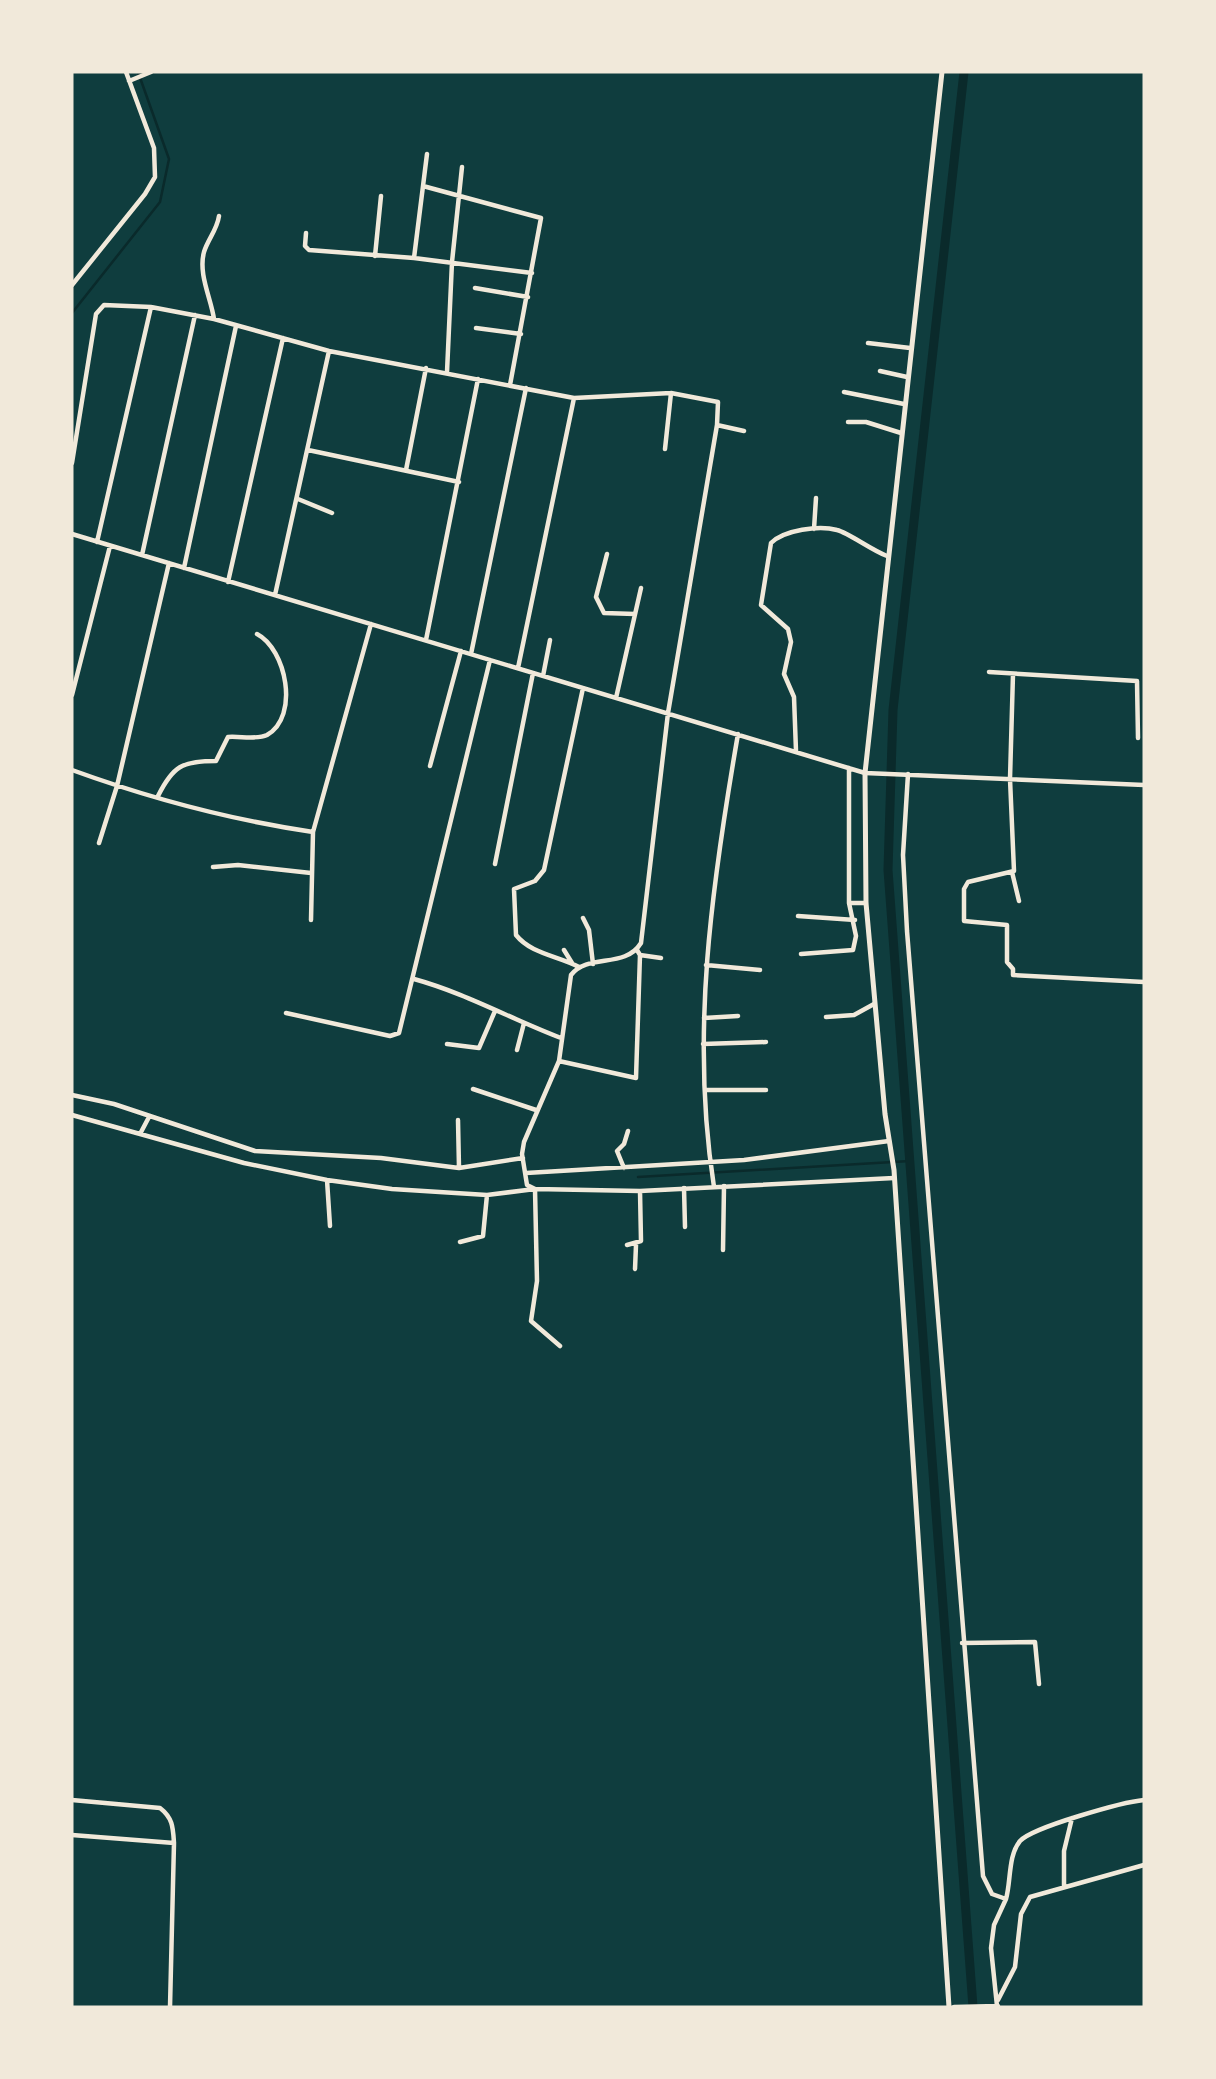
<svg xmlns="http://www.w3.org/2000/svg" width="1216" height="2079" font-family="Roboto,sans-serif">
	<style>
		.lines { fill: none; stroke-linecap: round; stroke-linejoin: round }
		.stream { stroke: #0a2a2b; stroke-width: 2.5 }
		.canal { stroke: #0a2a2b; stroke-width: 9 }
		.minor { stroke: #f1e9da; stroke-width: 4.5 }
		.tertiary { stroke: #f1e9da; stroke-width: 5 }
	</style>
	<rect width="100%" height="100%" fill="#0f3d3e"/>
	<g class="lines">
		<path class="stream" d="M 72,313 L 160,202 L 169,159 L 138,72
			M 638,1177 L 910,1161"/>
		<path class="canal" d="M 964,72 L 893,710 L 888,870 L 973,2007"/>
		<path class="minor" d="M 129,81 L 151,72
			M 427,154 L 423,186 L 541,218 L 510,385
			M 306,233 L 305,246 L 309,250 L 414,258 L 532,273
			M 375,256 L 381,196
			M 414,258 L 423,186
			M 72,285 L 145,194 L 155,177 L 154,148 L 126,72
			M 475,288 L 528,297
			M 214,319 C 211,298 198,274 204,252 C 208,239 217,230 219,216
			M 476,328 L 521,334
			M 868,343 L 910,348
			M 880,371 L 907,377
			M 447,372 L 452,262 L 462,167
			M 844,392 L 904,404
			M 848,422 L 866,422 L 901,433
			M 717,425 L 744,431
			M 665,449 L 671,393
			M 308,450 L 459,482
			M 72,463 L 96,314 L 104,305 L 151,307 L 214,319 L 329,351 L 574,398 L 671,393 L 718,402 L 717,425 L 668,713 L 641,943 C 625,969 588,953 571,975 L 559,1061 L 524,1142 L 522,1154 L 527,1185 L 535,1189 L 537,1281 L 531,1321 L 560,1346
			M 406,470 L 426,368
			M 298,499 L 332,513
			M 814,529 L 816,498
			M 72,534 L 865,773 L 1144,785
			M 97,542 L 151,307
			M 607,554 L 596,597 L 604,613 L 635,614
			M 142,555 L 195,315
			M 184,568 L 236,326
			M 228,582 L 283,338
			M 275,595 L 329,351
			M 426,640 L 478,379
			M 471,654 L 526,388
			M 518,668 L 574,398
			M 989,672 L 1137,681 L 1138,738
			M 1013,674 L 1010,779 L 1014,871 L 968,882 L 964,889 L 964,921 L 1007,925 L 1007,962 L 1013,969 L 1013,975 L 1144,982
			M 543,676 L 550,640
			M 72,695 L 110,546
			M 616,698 L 641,588
			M 796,751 L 794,697 L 784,674 L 791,642 L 788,629 L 761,605 L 771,543 C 784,530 819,525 837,530 C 849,533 871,550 887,556
			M 430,766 L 461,651
			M 72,770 C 149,798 232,820 313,832 L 371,624
			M 908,774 L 903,855 L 907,931 L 983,1876 L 992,1894 L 1006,1899 L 994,1925 L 991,1948 L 997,2006
			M 158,796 C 173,766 182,761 216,761 L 228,737 C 240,736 257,740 267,735 C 300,716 286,649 257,634
			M 99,843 L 117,786 L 169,563
			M 495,864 L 533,673
			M 213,867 L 238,865 L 311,873
			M 1012,872 L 1019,901
			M 849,903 L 866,903
			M 798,916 L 855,920
			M 583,918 L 589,930 L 593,964
			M 311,920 L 313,832
			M 564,950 L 572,963
			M 801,954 L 853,950 L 856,936 L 849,903 L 849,768
			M 640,955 L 661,958
			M 706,965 L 760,970
			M 579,967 C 559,956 531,954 516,935 L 514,889 L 535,881 L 544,870 L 583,688
			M 414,979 C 465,993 511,1019 561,1038
			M 286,1013 L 390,1036 L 399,1033 L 490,660
			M 826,1017 L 854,1015 L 874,1004
			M 704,1018 L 738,1016
			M 447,1044 L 479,1048 L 495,1011
			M 703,1044 L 766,1042
			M 517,1050 L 524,1023
			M 559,1061 L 636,1078 L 640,955 L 637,950
			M 473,1089 L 536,1110
			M 706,1090 L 766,1090
			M 72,1095 L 114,1104 L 255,1151 L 381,1158 L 459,1168 L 523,1158
			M 72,1115 L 244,1163 L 327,1180 L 392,1189 L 487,1195 L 535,1189 L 640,1191 L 894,1178
			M 458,1120 L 459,1168
			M 140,1134 L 149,1117
			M 624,1168 L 617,1151 L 624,1144 L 628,1131
			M 526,1173 L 744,1160 L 889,1141
			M 327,1180 L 330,1226
			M 714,1187 C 690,1035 712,884 738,734
			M 684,1188 L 685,1227
			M 460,1242 L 483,1236 L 487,1195
			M 627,1245 L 641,1241 L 640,1191
			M 723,1250 L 724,1186
			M 635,1269 L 636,1245
			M 962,1643 L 1035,1642 L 1039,1684
			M 72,1800 L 160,1808 C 173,1818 173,1828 174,1843 L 170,2007
			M 72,1835 L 174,1843
			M 1064,1886 L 1064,1851 L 1072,1818
			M 1006,1899 C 1011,1882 1008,1855 1020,1841 C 1033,1827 1123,1802 1144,1800
			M 998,2000 L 1015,1967 L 1021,1914 L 1030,1897 L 1144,1865
			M 954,2007 L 998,2006"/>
		<path class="tertiary" d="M 942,72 L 865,773 L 866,903 L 885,1114 L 894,1170 L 949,2007"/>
	</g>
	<rect width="1216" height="2079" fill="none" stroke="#f1e9da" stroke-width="147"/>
</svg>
